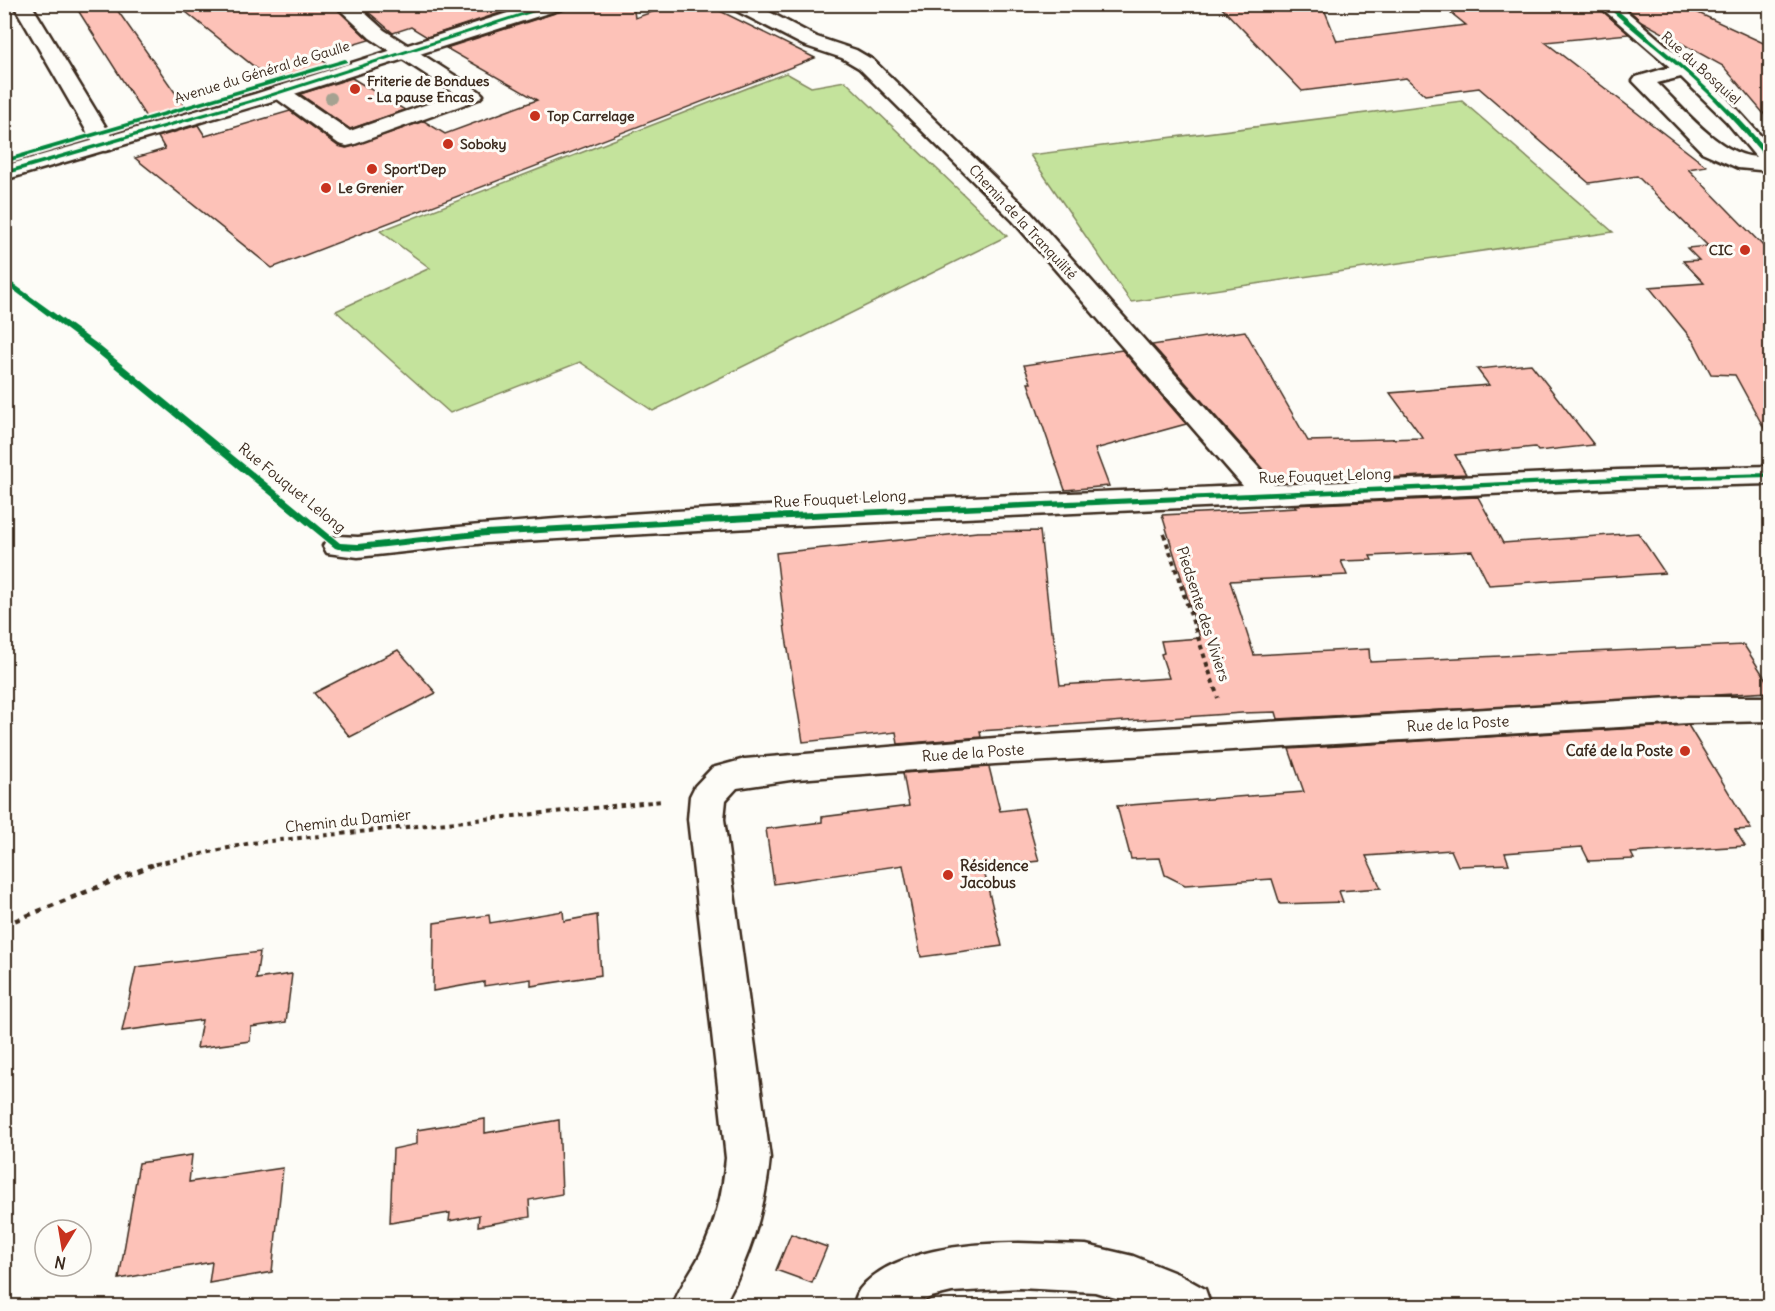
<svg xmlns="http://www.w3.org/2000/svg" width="1775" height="1311" font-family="Delius,sans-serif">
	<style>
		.green { fill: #c4e39c; stroke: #80865d; stroke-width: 1.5 }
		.building { fill: #fdc2b8; stroke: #3b2a1e; stroke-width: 1.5 }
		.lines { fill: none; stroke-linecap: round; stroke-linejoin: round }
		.minor-casing { stroke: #3b2a1e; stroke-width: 5 }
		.major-casing { stroke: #3b2a1e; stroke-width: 5 }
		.path-far2 { stroke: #3b2a1e; stroke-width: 3; stroke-dasharray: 4 4; stroke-linecap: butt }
		.path-far1 { stroke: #3b2a1e; stroke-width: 4; stroke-dasharray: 4.5 4.5; stroke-linecap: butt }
		.path { stroke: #3b2a1e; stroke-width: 4.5; stroke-dasharray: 6 6; stroke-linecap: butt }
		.minor { fill: #fdfcf7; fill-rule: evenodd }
		.major { fill: #fdfcf7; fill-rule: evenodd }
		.cycleway-casing { stroke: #fdfcf7; stroke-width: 4 }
		.cycleway { fill: #00873e; fill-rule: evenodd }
		.tree { fill: #a5a291 }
		.poi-dot { fill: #c8321e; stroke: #fdfcf7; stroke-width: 2 }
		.labels { text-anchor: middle; stroke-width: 6; stroke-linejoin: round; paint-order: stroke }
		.far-street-label { font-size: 14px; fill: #3b2a1e; stroke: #fdfcf7 }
		.far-poi-label { font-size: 14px; font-weight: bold; fill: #3b2a1e; stroke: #fdfcf7; text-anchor: start }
		.street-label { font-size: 15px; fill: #3b2a1e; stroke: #fdfcf7 }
		.poi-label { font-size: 15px; font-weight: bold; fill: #3b2a1e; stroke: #fdfcf7; text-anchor: end }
	</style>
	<rect width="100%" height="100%" fill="#fdfcf7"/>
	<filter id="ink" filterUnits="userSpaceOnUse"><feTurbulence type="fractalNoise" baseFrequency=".0167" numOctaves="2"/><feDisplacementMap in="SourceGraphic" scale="12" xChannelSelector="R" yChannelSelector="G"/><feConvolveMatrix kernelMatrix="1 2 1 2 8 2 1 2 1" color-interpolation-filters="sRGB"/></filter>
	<g filter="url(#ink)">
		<path class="green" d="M 786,73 L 811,87 L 845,81 L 1007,236 L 653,411 L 580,362 L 450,413 L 336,311 L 430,268 L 380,231 Z
			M 1462,101 L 1613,232 L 1131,302 L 1030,155 Z"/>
		<path class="building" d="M 74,4 L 113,4 L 188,111 L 149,122 Z
			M 176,4 L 332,4 L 369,40 L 315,56 L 333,67 L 277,85 Z
			M 359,4 L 527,4 L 427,37 L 411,27 L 393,33 Z
			M 568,4 L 633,4 L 635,18 L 675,4 L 706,4 L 815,58 L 272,268 L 135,158 L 165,149 L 158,137 L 198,125 L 205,136 L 290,111 L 338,146 L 346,148 L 424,121 L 445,134 L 537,100 L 446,48 L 565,10 Z
			M 1218,4 L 1322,4 L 1337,41 L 1466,25 L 1440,4 L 1595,4 L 1629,34 L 1545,42 L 1706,166 L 1688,169 L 1770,253 L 1770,439 L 1735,375 L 1711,374 L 1694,342 L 1649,287 L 1704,283 L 1683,261 L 1699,260 L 1687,248 L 1708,246 L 1637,176 L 1589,183 L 1479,88 L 1425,95 L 1406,78 L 1302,91 Z
			M 1622,4 L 1640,4 L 1640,8 L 1642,4 L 1679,4 L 1770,46 L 1770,121 L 1723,66 L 1641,21 Z
			M 352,78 L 405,110 L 350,129 L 300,94 Z
			M 1245,331 L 1308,441 L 1423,438 L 1390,393 L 1489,385 L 1477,369 L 1531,364 L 1594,445 L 1538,451 L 1535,447 L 1455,455 L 1466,474 L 1275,483 L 1152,345 Z
			M 1122,350 L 1186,424 L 1095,449 L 1109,486 L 1065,490 L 1028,383 L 1031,383 L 1024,365 Z
			M 1478,497 L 1503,543 L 1638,533 L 1665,573 L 1489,585 L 1472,551 L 1370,556 L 1372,560 L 1341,561 L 1347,575 L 1230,581 L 1254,655 L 1369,649 L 1370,662 L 1744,645 L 1770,686 L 1770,692 L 1278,719 L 1276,712 L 1242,713 L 980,731 L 981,737 L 898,744 L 896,732 L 803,742 L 785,631 L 776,553 L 977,532 L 1040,531 L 1051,631 L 1053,631 L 1060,685 L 1169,678 L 1161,654 L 1164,653 L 1161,641 L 1200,638 L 1162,515 L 1296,508 L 1293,505 Z
			M 398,650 L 436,693 L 350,737 L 314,693 Z
			M 1688,725 L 1751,829 L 1735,830 L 1745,846 L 1631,853 L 1634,859 L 1589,861 L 1582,847 L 1505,853 L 1509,864 L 1458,866 L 1451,850 L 1366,856 L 1381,888 L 1339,891 L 1343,902 L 1280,904 L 1272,879 L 1185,885 L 1165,875 L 1160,858 L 1131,859 L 1117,806 L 1304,792 L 1289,749 Z
			M 989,767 L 1000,811 L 1024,808 L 1039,861 L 983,867 L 1002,946 L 921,957 L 903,865 L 774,884 L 766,829 L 822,822 L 822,817 L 909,806 L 903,773 Z
			M 563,911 L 564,921 L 597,915 L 601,975 L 531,986 L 531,979 L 484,986 L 484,982 L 433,991 L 434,923 L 489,915 L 490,923 Z
			M 260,952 L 256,979 L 292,974 L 286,1022 L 251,1027 L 250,1041 L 197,1048 L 202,1020 L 122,1031 L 136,967 Z
			M 485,1119 L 485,1133 L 559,1120 L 562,1194 L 529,1200 L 530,1217 L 478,1226 L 479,1215 L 449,1221 L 450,1213 L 390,1223 L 393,1149 L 417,1144 L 417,1130 Z
			M 192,1155 L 189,1182 L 283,1168 L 272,1272 L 209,1283 L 212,1262 L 119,1279 L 139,1163 Z
			M 791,1234 L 827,1247 L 812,1283 L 776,1270 Z"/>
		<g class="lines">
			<defs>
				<path id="minor" d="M 13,4 L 31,4 L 116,144 L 113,149 L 105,151 L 97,149 Z
					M 334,4 L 355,4 L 384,30 L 479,91 L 483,95 L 479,99 L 355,144 L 347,146 L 339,144 L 273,96 L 269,92 L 273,88 L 280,86 L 287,88 L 350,131 L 456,94 L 370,38 Z
					M 729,4 L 754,4 L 817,37 L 856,50 L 873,60 L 1029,211 L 1274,485 L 1618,470 L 1770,466 L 1770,484 L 1618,488 L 768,527 L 486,543 L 358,557 L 327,553 L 323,546 L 327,539 L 338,536 L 358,537 C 652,505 948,499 1243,486 L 1013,221 L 859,68 L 842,58 L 803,45 L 731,8 Z
					M 1597,4 L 1618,4 L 1721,92 L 1770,146 L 1770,171 L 1738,168 L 1702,152 L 1633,81 L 1636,77 L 1670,67 ZM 1681,77 L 1726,121 L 1756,157 C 1719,155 1682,107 1657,83 Z
					M 1688,697 L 1770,697 L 1770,721 L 1688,723 L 995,764 L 797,779 L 737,788 L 726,800 L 724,819 L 770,1158 C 765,1211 749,1260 723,1306 L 673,1306 C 679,1287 692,1271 701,1253 C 716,1223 723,1191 726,1158 L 688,819 L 690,796 L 695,786 L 712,768 L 745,759 L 995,738 Z
					M 1019,1243 L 1086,1245 L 1133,1256 L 1178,1274 L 1205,1289 L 1211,1306 L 1143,1306 L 1095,1292 L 1019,1288 L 952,1292 L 931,1297 L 912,1306 L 853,1306 C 855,1301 857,1293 860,1289 C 892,1249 972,1243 1019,1243 Z"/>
				<path id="major" d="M 536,4 L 566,4 L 564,8 L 269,102 L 4,180 L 4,166 L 255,94 Z"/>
			</defs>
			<use href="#minor" class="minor-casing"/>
			<use href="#major" class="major-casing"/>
			<path class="path-far2" d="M 4,279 L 94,346 L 294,511"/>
			<path class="path-far1" d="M 292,509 L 309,523
				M 1164,534 L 1218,698
				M 147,866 L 251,843 L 662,801"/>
			<path class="path" d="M 4,925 L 153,865"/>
			<use href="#minor" class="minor"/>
			<use href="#major" class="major"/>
			<defs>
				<path id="cycleway" d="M 550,4 L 559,4 L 264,99 L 4,175 L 4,171 L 260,97 Z
					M 1604,4 L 1610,4 C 1636,26 1770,135 1770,162 L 1768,161 C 1744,131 1718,102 1689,76 C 1661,52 1631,29 1604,4 Z
					M 345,59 L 347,60 L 347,62 L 4,163 L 4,159 Z
					M 4,277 L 97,344 L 340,543 L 358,544 L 486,530 L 768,514 L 1618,477 L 1770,473 L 1770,477 L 1618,481 L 768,520 L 486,536 L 358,550 L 338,549 L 335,548 L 91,348 L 4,283 Z"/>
			</defs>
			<use href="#cycleway" class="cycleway-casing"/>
			<use href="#cycleway" class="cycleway"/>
		</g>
		<circle class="tree" cx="331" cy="98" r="6"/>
	</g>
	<g class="poi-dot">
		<circle cx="355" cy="89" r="6"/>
		<circle cx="535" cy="116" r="6"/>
		<circle cx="448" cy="144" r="6"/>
		<circle cx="372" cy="169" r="6"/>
		<circle cx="326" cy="188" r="6"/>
		<circle cx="1745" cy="250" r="6"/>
		<circle cx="1685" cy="751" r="6"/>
		<circle cx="948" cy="875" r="6"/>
	</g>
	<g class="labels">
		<g class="far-street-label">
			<text transform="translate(1701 68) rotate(42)" y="5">Rue du Bosquiel</text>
			<text transform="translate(262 72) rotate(-17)" y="5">Avenue du Général de Gaulle</text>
			<text transform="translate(1023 222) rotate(47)" y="5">Chemin de la Tranquilité</text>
		</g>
		<g class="far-poi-label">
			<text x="367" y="86">Friterie de Bondues<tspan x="367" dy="16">- La pause Encas</tspan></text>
			<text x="547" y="121">Top Carrelage</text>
			<text x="460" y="149">Soboky</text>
			<text x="384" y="174">Sport'Dep</text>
			<text x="338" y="193">Le Grenier</text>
			<text x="1733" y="255" text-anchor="end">CIC</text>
		</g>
		<g class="street-label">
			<text transform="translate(1325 476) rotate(-2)" y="5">Rue Fouquet Lelong</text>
			<text transform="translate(292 488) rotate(39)" y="5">Rue Fouquet Lelong</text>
			<text transform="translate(840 499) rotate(-3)" y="5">Rue Fouquet Lelong</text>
			<text transform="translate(1203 614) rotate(72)" y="5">Piedsente des Viviers</text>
			<text transform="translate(1458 724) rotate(-3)" y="5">Rue de la Poste</text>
			<text transform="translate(973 753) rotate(-4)" y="5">Rue de la Poste</text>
			<text transform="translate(348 821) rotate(-6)" y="5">Chemin du Damier</text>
		</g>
		<g class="poi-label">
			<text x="1673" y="756">Café de la Poste</text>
			<text x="960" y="871" text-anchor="start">Résidence<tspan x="960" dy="17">Jacobus</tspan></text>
		</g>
	</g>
	<rect width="1775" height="1311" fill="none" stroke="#fdfcf7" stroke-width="24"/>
	<rect x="12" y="12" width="1751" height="1287" fill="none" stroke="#3b2a1e" stroke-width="2" filter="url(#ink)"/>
	<g transform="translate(63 1248) rotate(191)"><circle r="28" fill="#fdfcf7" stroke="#afa8a0" stroke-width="1.5"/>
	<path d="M0-4.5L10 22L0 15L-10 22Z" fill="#c8321e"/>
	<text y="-9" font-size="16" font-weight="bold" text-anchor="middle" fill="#3b2a1e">N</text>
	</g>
</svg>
